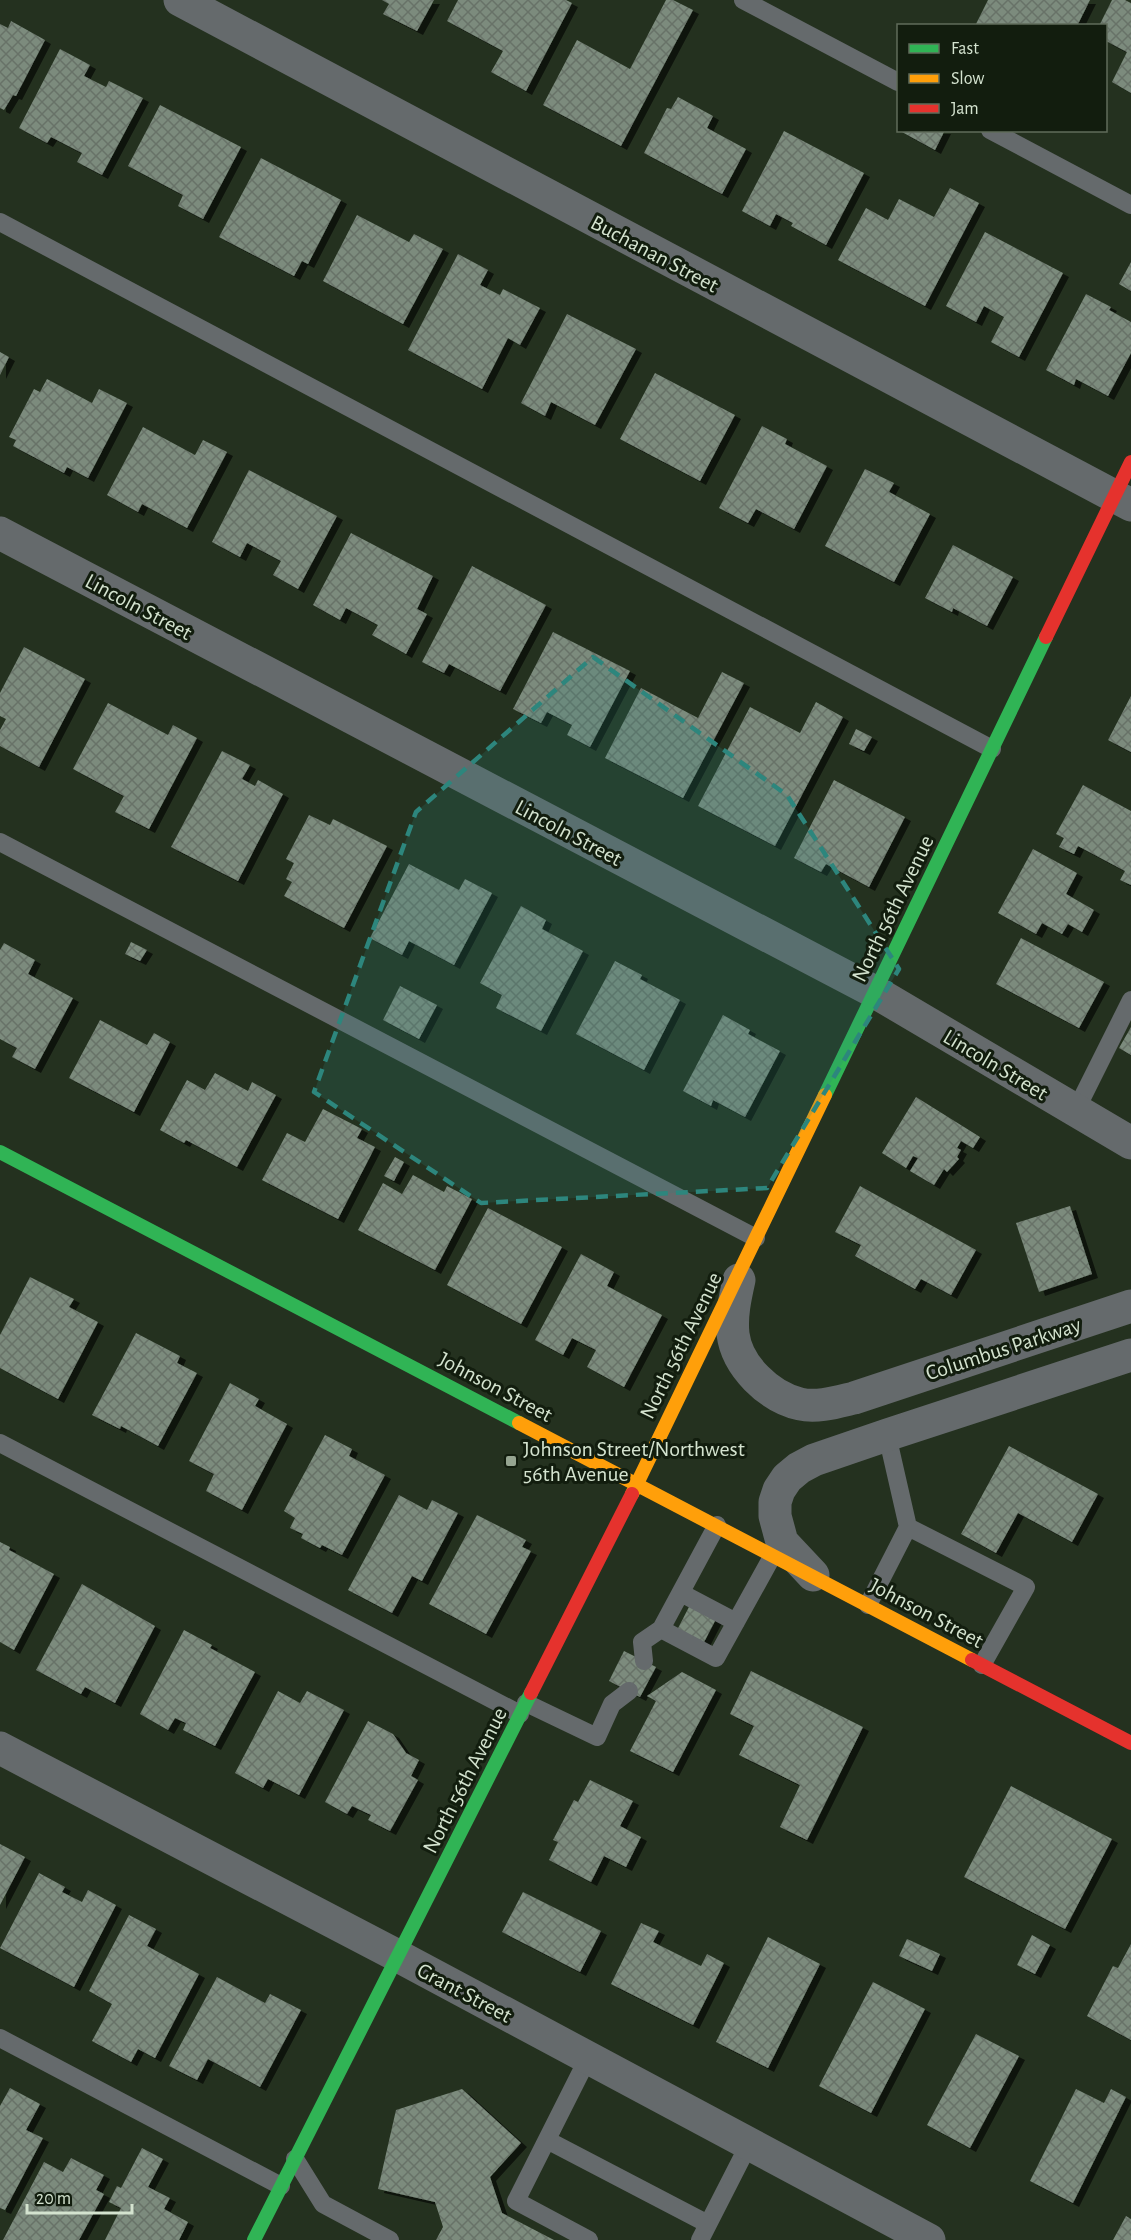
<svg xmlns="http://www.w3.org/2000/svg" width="1131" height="2240" font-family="'Alegreya Sans',sans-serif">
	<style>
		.building { fill: url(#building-cross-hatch); filter: url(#shadow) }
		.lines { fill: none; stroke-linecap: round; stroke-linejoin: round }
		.lane { stroke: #656a6c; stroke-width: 18 }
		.street { stroke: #656a6c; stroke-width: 33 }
		.fast { stroke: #30b455; stroke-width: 14 }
		.slow { stroke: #ff9f0a; stroke-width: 14 }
		.jam { stroke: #e5322d; stroke-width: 14 }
		.marked { fill: #2d867d; fill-opacity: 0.2; stroke: #2d867d; stroke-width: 4.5; stroke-dasharray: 12 8; stroke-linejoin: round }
		.poi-dot { fill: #96a591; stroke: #121d0e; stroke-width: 2 }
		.labels { text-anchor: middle; stroke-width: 6; stroke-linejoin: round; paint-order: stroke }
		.street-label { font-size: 22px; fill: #d4e3cf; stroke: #121d0e }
		.poi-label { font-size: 22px; fill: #d4e3cf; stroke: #121d0e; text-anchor: start }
	</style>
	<defs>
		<pattern id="building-cross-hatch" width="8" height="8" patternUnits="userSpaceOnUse" patternTransform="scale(1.5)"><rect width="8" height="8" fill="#7c8b7d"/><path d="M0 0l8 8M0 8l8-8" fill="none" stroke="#677267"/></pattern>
		<filter id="shadow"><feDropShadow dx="6" dy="4" stdDeviation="0" flood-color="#0009"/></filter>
	</defs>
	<rect width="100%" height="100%" fill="#24311f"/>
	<path class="building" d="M 382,0 L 434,0 L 417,31 L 383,14 L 389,4 Z
		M 458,0 L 566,0 L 572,3 L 526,91 L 491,72 L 503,51 L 447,21 Z
		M 666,0 L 673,0 L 693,10 L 621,146 L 543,105 L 577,40 L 630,69 Z
		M 988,0 L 1090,0 L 1077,26 L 975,26 Z
		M 1112,0 L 1125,0 L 1131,3 L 1131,93 L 1112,82 L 1127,52 L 1106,41 L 1106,26 L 1099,26 Z
		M 11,21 L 45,40 L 16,96 L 13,95 L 4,110 L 0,108 L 0,24 L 8,28 Z
		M 60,49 L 90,65 L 84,76 L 106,87 L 109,81 L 143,98 L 102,175 L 77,162 L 82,153 L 51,137 L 47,143 L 19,128 Z
		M 678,97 L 713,116 L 707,128 L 746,149 L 722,194 L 644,153 L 667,108 L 671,109 Z
		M 160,105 L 241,147 L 203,219 L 178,206 L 183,195 L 128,166 Z
		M 903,130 L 945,130 L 935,150 L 902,132 Z
		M 784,131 L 864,173 L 826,245 L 791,226 L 793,223 L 776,214 L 770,226 L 742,211 Z
		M 261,158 L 341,200 L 308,264 L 302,261 L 294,276 L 219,237 Z
		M 950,188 L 979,203 L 925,306 L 838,260 L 866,208 L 888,220 L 899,199 L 934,217 Z
		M 357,215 L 409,242 L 414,234 L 443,249 L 403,324 L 323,281 Z
		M 985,232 L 1063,273 L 1019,357 L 991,342 L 1004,317 L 984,306 L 976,322 L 946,306 Z
		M 458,254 L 488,270 L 480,285 L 500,295 L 503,289 L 540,308 L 520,345 L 508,338 L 482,389 L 408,350 Z
		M 1131,262 L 1131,291 L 1119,284 Z
		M 1086,294 L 1111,307 L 1109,310 L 1131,322 L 1131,353 L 1108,396 L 1076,379 L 1074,385 L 1046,370 Z
		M 567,314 L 636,349 L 595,425 L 551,402 L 545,416 L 521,403 Z
		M 0,352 L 9,357 L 0,375 Z
		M 655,373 L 735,415 L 700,481 L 620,439 Z
		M 47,379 L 92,403 L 99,389 L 127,403 L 88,478 L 67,467 L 64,473 L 13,446 L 16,440 L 9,437 L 34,389 L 40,392 Z
		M 762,426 L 787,439 L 785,444 L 827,466 L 794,529 L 756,509 L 748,523 L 719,508 Z
		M 143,427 L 195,455 L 203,440 L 227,452 L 187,528 L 142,504 L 138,512 L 107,495 Z
		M 865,469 L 894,483 L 889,492 L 930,514 L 894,582 L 825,546 Z
		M 249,470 L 337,516 L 298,589 L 273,575 L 281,561 L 247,543 L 240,557 L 212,542 Z
		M 351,533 L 433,576 L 417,609 L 427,614 L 406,654 L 372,635 L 378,625 L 346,608 L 340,620 L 313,605 Z
		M 953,545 L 1013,577 L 987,626 L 953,608 L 952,612 L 925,598 Z
		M 472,566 L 546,605 L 500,691 L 449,664 L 444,673 L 422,662 Z
		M 553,632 L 630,671 L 590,747 L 567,735 L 572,725 L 547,712 L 541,723 L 513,709 Z
		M 24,647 L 85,679 L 39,767 L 0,746 L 0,730 L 6,719 L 0,716 L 0,693 Z
		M 722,672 L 744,683 L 683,798 L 605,758 L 641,688 L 698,718 Z
		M 1131,696 L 1131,752 L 1108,740 Z
		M 816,702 L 843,717 L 775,846 L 698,806 L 750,707 L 800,733 Z
		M 108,703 L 168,735 L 173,725 L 197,738 L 149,829 L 115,812 L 124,796 L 73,769 Z
		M 856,729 L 872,737 L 864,751 L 849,744 Z
		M 222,751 L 250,765 L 242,779 L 255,786 L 258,780 L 283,794 L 238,881 L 171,847 Z
		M 834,780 L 905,817 L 869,887 L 826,864 L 821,872 L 794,858 Z
		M 1083,785 L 1131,811 L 1131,885 L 1120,880 L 1125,871 L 1078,846 L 1074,854 L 1059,847 L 1064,838 L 1056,834 Z
		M 309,815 L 330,825 L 333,819 L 387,846 L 344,928 L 284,896 L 292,882 L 286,879 L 294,863 L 286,859 Z
		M 1033,849 L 1077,873 L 1066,894 L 1094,910 L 1082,932 L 1068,924 L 1062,934 L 1042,923 L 1036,934 L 998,913 Z
		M 409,864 L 459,890 L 465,879 L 492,893 L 454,965 L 409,941 L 402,955 L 370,938 Z
		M 521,906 L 546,920 L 542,929 L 583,951 L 541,1031 L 496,1008 L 502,995 L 480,983 Z
		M 1021,938 L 1104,982 L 1079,1028 L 996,984 Z
		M 131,942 L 147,950 L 140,961 L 125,954 Z
		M 4,943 L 35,960 L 28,974 L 73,998 L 35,1069 L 12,1057 L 17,1048 L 0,1039 L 0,950 Z
		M 615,961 L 642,975 L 640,979 L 680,1000 L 644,1070 L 576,1034 Z
		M 400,986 L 437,1005 L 419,1039 L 383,1020 Z
		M 723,1015 L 750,1030 L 748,1034 L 780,1051 L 745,1117 L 713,1100 L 711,1106 L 683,1091 Z
		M 100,1020 L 147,1045 L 154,1033 L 170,1042 L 134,1112 L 69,1078 Z
		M 1131,1027 L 1131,1055 L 1119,1048 Z
		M 215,1073 L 248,1091 L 252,1082 L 276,1095 L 237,1167 L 186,1140 L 184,1143 L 160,1130 L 187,1080 L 205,1090 Z
		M 916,1097 L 980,1137 L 973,1148 L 961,1141 L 957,1148 L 961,1150 L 957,1157 L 959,1159 L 947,1172 L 944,1169 L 934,1185 L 910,1171 L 918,1158 L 913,1156 L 906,1168 L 882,1153 Z
		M 323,1109 L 362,1129 L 357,1138 L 375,1147 L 338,1219 L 262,1180 L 287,1133 L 305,1142 Z
		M 395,1157 L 404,1162 L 394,1181 L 384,1176 Z
		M 413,1175 L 444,1192 L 447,1186 L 472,1199 L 435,1270 L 358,1230 L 383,1183 L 402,1194 Z
		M 860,1186 L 976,1250 L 951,1295 L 921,1279 L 915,1289 L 855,1256 L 861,1245 L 835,1232 Z
		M 1070,1206 L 1092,1274 L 1039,1292 L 1016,1223 Z
		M 488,1208 L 562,1247 L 521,1324 L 447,1285 Z
		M 581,1254 L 614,1272 L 607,1286 L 662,1315 L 624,1387 L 587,1367 L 596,1350 L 572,1338 L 563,1355 L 535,1340 Z
		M 30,1277 L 74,1299 L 69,1307 L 98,1322 L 58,1399 L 0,1368 L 0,1335 Z
		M 136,1333 L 180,1356 L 177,1363 L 197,1373 L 158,1446 L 121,1426 L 120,1429 L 92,1415 Z
		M 230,1383 L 259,1399 L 255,1406 L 287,1424 L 242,1510 L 206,1491 L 214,1474 L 189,1461 Z
		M 325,1435 L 352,1449 L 349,1456 L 385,1475 L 342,1555 L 322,1545 L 320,1548 L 301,1538 L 303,1534 L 290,1528 L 295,1518 L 284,1511 Z
		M 1009,1446 L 1098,1494 L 1072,1542 L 1018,1513 L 996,1553 L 961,1534 Z
		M 399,1495 L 427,1510 L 432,1500 L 458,1513 L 422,1581 L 412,1576 L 392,1613 L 348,1590 Z
		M 477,1515 L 526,1540 L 522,1547 L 531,1551 L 486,1634 L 429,1604 Z
		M 0,1542 L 10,1547 L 9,1550 L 54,1574 L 14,1650 L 0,1642 Z
		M 82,1584 L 155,1626 L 115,1703 L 85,1687 L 81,1694 L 36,1670 Z
		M 690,1605 L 716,1619 L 701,1648 L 675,1634 Z
		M 184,1630 L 212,1645 L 210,1648 L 255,1672 L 215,1746 L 183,1730 L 186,1723 L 175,1718 L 168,1730 L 140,1714 Z
		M 624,1651 L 656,1667 L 640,1697 L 609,1681 Z
		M 751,1671 L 863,1727 L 807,1840 L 780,1827 L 800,1785 L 739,1755 L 754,1726 L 730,1714 Z
		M 682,1672 L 716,1690 L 673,1772 L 630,1751 L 656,1701 L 647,1696 Z
		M 278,1691 L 300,1703 L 307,1691 L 344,1710 L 299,1795 L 268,1779 L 263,1788 L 235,1773 Z
		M 368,1721 L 393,1734 L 406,1753 L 419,1760 L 411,1776 L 418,1780 L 390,1831 L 368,1820 L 371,1815 L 352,1806 L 347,1814 L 325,1802 Z
		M 590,1780 L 633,1801 L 620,1826 L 641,1837 L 626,1867 L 604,1856 L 591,1882 L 549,1860 L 558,1842 L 553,1840 L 574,1800 L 578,1802 Z
		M 1011,1786 L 1112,1839 L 1065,1929 L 964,1877 Z
		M 0,1844 L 25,1857 L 0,1905 Z
		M 39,1873 L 65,1887 L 62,1892 L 82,1902 L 88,1890 L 116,1905 L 74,1987 L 0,1948 Z
		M 523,1892 L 601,1931 L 580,1972 L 502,1932 Z
		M 129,1915 L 156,1929 L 147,1946 L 199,1974 L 155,2058 L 138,2049 L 131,2062 L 92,2041 L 112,2004 L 89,1991 Z
		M 641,1923 L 659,1931 L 653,1942 L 701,1966 L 707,1954 L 724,1963 L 693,2025 L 611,1984 Z
		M 1032,1935 L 1050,1945 L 1035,1974 L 1017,1965 Z
		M 768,1937 L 820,1964 L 768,2068 L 716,2042 Z
		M 907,1939 L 940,1954 L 932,1971 L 899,1956 Z
		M 1131,1944 L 1131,2040 L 1087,2016 L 1113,1966 L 1118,1968 Z
		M 217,1977 L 265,2003 L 270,1994 L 301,2010 L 260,2087 L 208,2059 L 197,2080 L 169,2066 Z
		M 873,1982 L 925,2009 L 871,2113 L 819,2086 Z
		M 976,2034 L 1019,2056 L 970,2148 L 927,2125 Z
		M 10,2088 L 40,2104 L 26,2130 L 43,2138 L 5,2210 L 0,2208 L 0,2106 Z
		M 462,2089 L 521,2143 L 490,2177 L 502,2213 L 554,2240 L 436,2240 L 443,2227 L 435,2202 L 378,2189 L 396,2110 Z
		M 1076,2089 L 1104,2103 L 1111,2089 L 1126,2097 L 1073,2203 L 1030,2181 Z
		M 142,2148 L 163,2159 L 148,2187 L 170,2198 L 164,2209 L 188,2222 L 179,2240 L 105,2240 L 121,2208 L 109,2202 L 117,2186 L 121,2188 Z
		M 71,2158 L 104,2175 L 96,2190 L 104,2194 L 79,2240 L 3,2240 L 44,2162 L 63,2172 Z
		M 1126,2216 L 1131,2219 L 1131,2240 L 1113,2240 Z"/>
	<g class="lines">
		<path class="lane" d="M 743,0 L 898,82
			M 990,130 L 1131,205
			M 0,222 L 992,749
			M 0,842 L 756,1238
			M 1075,1112 L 1131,1000
			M 0,1443 L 520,1714
			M 908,1527 L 1026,1587 L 982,1665
			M 681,1593 L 736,1622
			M 868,1605 L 908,1527 L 887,1435
			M 661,1629 L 716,1658 L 773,1555
			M 644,1661 L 642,1642 L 661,1629 L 717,1525
			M 526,1703 L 597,1737 L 612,1704 L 629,1691
			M 0,2038 L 281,2186
			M 588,2058 L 516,2201 L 589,2240
			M 547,2140 L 708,2224
			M 295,2159 L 323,2204 L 390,2240
			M 700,2240 L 749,2144"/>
		<path class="street" d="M 180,0 L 1131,505
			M 0,533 L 875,992 L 1131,1143
			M 739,1280 C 735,1298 731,1316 733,1334 C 737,1366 769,1397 800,1404 C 817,1408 837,1402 854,1398 L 1131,1306
			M 813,1575 L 782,1542 L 775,1516 L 775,1502 L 779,1490 L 787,1478 L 799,1468 L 814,1460 L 887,1435 L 1131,1355
			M 0,1748 L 398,1956 L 929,2240"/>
		<path class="fast" d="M 825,1095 L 1046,637
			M 0,1152 L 519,1423
			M 254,2240 L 531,1693"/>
		<path class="slow" d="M 519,1423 L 972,1660
			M 632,1494 L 825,1095"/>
		<path class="jam" d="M 1046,637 L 1131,462
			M 972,1660 L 1131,1743
			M 531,1693 L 632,1494"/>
	</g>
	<path class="marked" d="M 593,657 L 787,795 L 899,969 L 767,1188 L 481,1203 L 314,1092 L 416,812 Z"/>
	<rect class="poi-dot" x="505" y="1455" width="12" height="12" rx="3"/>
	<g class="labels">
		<g class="street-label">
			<text transform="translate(655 253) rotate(28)" y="8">Buchanan Street</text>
			<text transform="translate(139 606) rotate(28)" y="8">Lincoln Street</text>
			<text transform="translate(569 832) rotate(28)" y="8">Lincoln Street</text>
			<text transform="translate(892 908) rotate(-64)" y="8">North 56th Avenue</text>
			<text transform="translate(996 1064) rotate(31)" y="8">Lincoln Street</text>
			<text transform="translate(680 1345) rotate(-64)" y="8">North 56th Avenue</text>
			<text transform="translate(1003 1348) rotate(-18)" y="8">Columbus Parkway</text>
			<text transform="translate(496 1386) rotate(28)" y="8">Johnson Street</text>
			<text transform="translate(927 1612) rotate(28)" y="8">Johnson Street</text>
			<text transform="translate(464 1780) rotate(-63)" y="8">North 56th Avenue</text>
			<text transform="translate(465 1992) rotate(28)" y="8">Grant Street</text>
		</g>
		<g class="poi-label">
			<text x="523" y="1456">Johnson Street/Northwest<tspan x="523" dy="25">56th Avenue</tspan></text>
		</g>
	</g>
	<rect x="897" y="24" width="210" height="108" fill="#121d0e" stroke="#606c5b" stroke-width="1.5"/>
	<rect x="909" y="44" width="30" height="9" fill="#30b455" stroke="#606c5b" stroke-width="1.5"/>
	<text x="951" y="54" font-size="18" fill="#d4e3cf">Fast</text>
	<rect x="909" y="74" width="30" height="9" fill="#ff9f0a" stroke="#606c5b" stroke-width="1.5"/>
	<text x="951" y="84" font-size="18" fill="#d4e3cf">Slow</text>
	<rect x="909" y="104" width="30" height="9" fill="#e5322d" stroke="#606c5b" stroke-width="1.5"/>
	<text x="951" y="114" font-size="18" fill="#d4e3cf">Jam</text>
	<path d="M27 2204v9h105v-9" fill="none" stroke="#d4e3cf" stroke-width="3"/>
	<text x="36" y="2204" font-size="18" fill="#d4e3cf" stroke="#121d0e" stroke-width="4.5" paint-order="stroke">20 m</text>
</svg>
